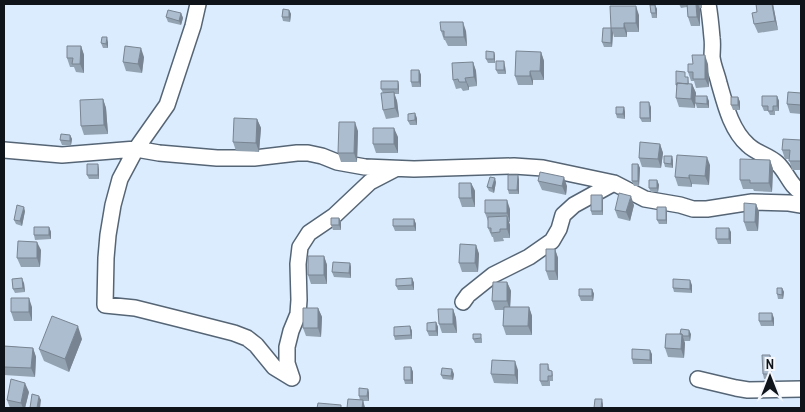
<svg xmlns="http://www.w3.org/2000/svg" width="805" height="412" font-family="'Archivo Narrow',sans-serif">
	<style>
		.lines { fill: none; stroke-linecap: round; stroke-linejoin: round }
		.minor-casing { stroke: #566575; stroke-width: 18 }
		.minor { stroke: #fff; stroke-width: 15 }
		.wall { fill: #94a3b2 }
		.shaded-wall { fill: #788491 }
		.building { fill: #acbdcf; stroke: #788491 }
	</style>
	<rect width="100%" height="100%" fill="#dbecfe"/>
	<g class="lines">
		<defs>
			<path id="minor" d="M 198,4 L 193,26 L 167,105 L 136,149 L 120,179 L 113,205 L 108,235 L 106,258 L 105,305 L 135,308 L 179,319 L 234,333 L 247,338 L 256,345 L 274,367 L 292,378
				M 708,4 C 710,15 711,26 712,38 C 713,44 712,51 712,57 C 713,66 717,74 719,83 C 725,104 731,130 748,145 C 756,153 768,155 777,163 C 787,172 790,186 801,192
				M 4,150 L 62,155 L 136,149 L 159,153 L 217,158 L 254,158 L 297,153 L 308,153 L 322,156 L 337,162 L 365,167 L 414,169 L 514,166 L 543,168 L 614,183 L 645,199 L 680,205 L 693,209 L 707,209 L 752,202 L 789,203 L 801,205
				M 463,302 L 468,295 L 493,275 L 529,257 L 552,241 L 559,229 L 563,215 L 574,205 L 614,183
				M 292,378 L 287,363 L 287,347 L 291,331 L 298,314 L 299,300 L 298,264 L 300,247 L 309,233 L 334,216 L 370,182 L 395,169
				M 698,379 L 736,388 L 748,390 L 801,389"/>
		</defs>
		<use href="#minor" class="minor-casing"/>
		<use href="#minor" class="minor"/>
	</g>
	<path class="wall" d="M 679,4 L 702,4 L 702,8 L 699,8 L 700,26 L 691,26 L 688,17 L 687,7 L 681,8 Z
		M 756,4 L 773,4 L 778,30 L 758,33 L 754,24 L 757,12 Z
		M 655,5 L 657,9 L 657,18 L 652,18 L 651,13 Z
		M 289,10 L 291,14 L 290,22 L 283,21 L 282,17 Z
		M 181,13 L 183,18 L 181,25 L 168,22 L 166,17 Z
		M 639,15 L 639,32 L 627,32 L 627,37 L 614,37 L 613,33 L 612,47 L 604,47 L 602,42 L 611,28 Z
		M 441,31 L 466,31 L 467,46 L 448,46 L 445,40 L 444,40 Z
		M 108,42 L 108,48 L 103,48 L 101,43 Z
		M 81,46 L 84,55 L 84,73 L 76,72 L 74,67 L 70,67 L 67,58 Z
		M 494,52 L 495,56 L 495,63 L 488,63 L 486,59 Z
		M 541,52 L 544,61 L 544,80 L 533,80 L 533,85 L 518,85 L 515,76 Z
		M 144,57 L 142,73 L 126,71 L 123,62 Z
		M 473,62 L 476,71 L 477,86 L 469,87 L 469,90 L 463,91 L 461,88 L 456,89 L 453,80 Z
		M 708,64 L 709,87 L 696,88 L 694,81 L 691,81 L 688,72 Z
		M 505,66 L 506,74 L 498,74 L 496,70 Z
		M 419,70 L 421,75 L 421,87 L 412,87 L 411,82 Z
		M 686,77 L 688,77 L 689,84 L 692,84 L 696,93 L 696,96 L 709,101 L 709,108 L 697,108 L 695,101 L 695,108 L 679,107 L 676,98 L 677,87 L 676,85 Z
		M 398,81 L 399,86 L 399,94 L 394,94 L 397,101 L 399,117 L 386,119 L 383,110 L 383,93 L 381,89 Z
		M 801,93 L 801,114 L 790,113 L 787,104 Z
		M 777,96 L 779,101 L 779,111 L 775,111 L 775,115 L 770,115 L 768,111 L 764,111 L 762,106 Z
		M 738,97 L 740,102 L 740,110 L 733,110 L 731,105 Z
		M 103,99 L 106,108 L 108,134 L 84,135 L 81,126 Z
		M 624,107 L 625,112 L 625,119 L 617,118 L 616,114 Z
		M 651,107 L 651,122 L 642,122 L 640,118 Z
		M 417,118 L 417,125 L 410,125 L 408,121 Z
		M 257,119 L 261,128 L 259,152 L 236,151 L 233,142 Z
		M 358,131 L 357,162 L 341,162 L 338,153 Z
		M 70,135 L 72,139 L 71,145 L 62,145 L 60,140 Z
		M 398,137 L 398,153 L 376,153 L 373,144 Z
		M 801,140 L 801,170 L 792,170 L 789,159 L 785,159 L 782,150 Z
		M 660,144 L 663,153 L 661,168 L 642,167 L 639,158 Z
		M 672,156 L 673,161 L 673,168 L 665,167 L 664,163 Z
		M 770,160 L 773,169 L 772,192 L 754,191 L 753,189 L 743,189 L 740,180 Z
		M 638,164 L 640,168 L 639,186 L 634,186 L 632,181 Z
		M 710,165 L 709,185 L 692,184 L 692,187 L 678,186 L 675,177 Z
		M 99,169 L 99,179 L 89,179 L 87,175 Z
		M 518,175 L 519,180 L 519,194 L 509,194 L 508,190 Z
		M 657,180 L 659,185 L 658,192 L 651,192 L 649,188 Z
		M 538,181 L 567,186 L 566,195 L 542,190 Z
		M 496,182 L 494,193 L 489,191 L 487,187 Z
		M 471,183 L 475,191 L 475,207 L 462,207 L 459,198 Z
		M 602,195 L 603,199 L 603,215 L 592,215 L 591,211 Z
		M 756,204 L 759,212 L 758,231 L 747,231 L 744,222 Z
		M 634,205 L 630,221 L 618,218 L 615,210 Z
		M 666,207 L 667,212 L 667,224 L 659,224 L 657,220 Z
		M 510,209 L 510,222 L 509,222 L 510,225 L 510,238 L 503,238 L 504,241 L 494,242 L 493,237 L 492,237 L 488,228 L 488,221 L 485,213 Z
		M 25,211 L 22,226 L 16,224 L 14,220 Z
		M 339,218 L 341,222 L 341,230 L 333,230 L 331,225 Z
		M 414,219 L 416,224 L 416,231 L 395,231 L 393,226 Z
		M 49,227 L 51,232 L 51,239 L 35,240 L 34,235 Z
		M 731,232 L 731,244 L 718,244 L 716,239 Z
		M 476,245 L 479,254 L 478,272 L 462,272 L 459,263 Z
		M 555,249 L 558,258 L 558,280 L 549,280 L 546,271 Z
		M 41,250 L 40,267 L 21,267 L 17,258 Z
		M 324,256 L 327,265 L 327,284 L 311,284 L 308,275 Z
		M 350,263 L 351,267 L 351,278 L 334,277 L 332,272 Z
		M 412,278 L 414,283 L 414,290 L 398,290 L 396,286 Z
		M 507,282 L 511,291 L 510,307 L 529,307 L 532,316 L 532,335 L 506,335 L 503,326 L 504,310 L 495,310 L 492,301 Z
		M 24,283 L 25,292 L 15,293 L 13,289 Z
		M 692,285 L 692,293 L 674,292 L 673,288 Z
		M 782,288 L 784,292 L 783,299 L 778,299 L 777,294 Z
		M 592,289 L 594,294 L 593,301 L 581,301 L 579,296 Z
		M 32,307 L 32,321 L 14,321 L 11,312 Z
		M 318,308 L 322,317 L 321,337 L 306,336 L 303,328 Z
		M 453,309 L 456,318 L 457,333 L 442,333 L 439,324 Z
		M 774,318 L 774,326 L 761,326 L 759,321 Z
		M 436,322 L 438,327 L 438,336 L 429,336 L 427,331 Z
		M 410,326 L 412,331 L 412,339 L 395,340 L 394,336 Z
		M 666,334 L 691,334 L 690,341 L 684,341 L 685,343 L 684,358 L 668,357 L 665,348 Z
		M 482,338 L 482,343 L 475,343 L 473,339 Z
		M 82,339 L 69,372 L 44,361 L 39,349 Z
		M 4,346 L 33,348 L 36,357 L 35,377 L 4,375 Z
		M 652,354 L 652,364 L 633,364 L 632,359 Z
		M 770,355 L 771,359 L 772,378 L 764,379 L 763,374 Z
		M 548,364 L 550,371 L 552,371 L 553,375 L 553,381 L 550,381 L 550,386 L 542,386 L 540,381 Z
		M 411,367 L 413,372 L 413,384 L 405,384 L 404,380 Z
		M 518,370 L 518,384 L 494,383 L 491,374 Z
		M 454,374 L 453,380 L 443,379 L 441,375 Z
		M 368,389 L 369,393 L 369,401 L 363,401 L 365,408 L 347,408 L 360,400 L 359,396 Z
		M 29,392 L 25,408 L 10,408 L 7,400 Z"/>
	<path class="shaded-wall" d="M 696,4 L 698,4 L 700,9 L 700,26 L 697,17 Z
		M 772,4 L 773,4 L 778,30 L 775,21 Z
		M 655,5 L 657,9 L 657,18 L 656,13 Z
		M 636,6 L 639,15 L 639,32 L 636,23 Z
		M 289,10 L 291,14 L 290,22 L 289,17 Z
		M 181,13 L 183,18 L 181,25 L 179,21 Z
		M 463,22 L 466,31 L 467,46 L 464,37 Z
		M 624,23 L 627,32 L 627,37 L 624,28 Z
		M 611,28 L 613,33 L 612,47 L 611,43 Z
		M 107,37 L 108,42 L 108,48 L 106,44 Z
		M 81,46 L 84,55 L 84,73 L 80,64 Z
		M 141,48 L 144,57 L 142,73 L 138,64 Z
		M 494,52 L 495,56 L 495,63 L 494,59 Z
		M 541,52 L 544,61 L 544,80 L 540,71 Z
		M 705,55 L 708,64 L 709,87 L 705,79 Z
		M 504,61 L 505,66 L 506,74 L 504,70 Z
		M 473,62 L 476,71 L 477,86 L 474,77 Z
		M 419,70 L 421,75 L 421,87 L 419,82 Z
		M 530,71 L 533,80 L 533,85 L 530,76 Z
		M 465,78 L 469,87 L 469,90 L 466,82 Z
		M 398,81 L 399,86 L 399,94 L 398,89 Z
		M 692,84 L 696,93 L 695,108 L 691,99 Z
		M 394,92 L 397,101 L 399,117 L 395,108 Z
		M 707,96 L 709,101 L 709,108 L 707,104 Z
		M 777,96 L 779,101 L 779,111 L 777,106 Z
		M 738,97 L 740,102 L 740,110 L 738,105 Z
		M 103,99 L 106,108 L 108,134 L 104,125 Z
		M 649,102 L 651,107 L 651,122 L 650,118 Z
		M 624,107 L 625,112 L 625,119 L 623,114 Z
		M 415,113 L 417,118 L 417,125 L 415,120 Z
		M 257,119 L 261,128 L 259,152 L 256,143 Z
		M 355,122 L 358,131 L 357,162 L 354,153 Z
		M 394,128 L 398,137 L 398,153 L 394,144 Z
		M 70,135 L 72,139 L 71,145 L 70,141 Z
		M 660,144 L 663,153 L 661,168 L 658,159 Z
		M 672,156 L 673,161 L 673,168 L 671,164 Z
		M 707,157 L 710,165 L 709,185 L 705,176 Z
		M 770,160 L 773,169 L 772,192 L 769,183 Z
		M 98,164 L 99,169 L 99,179 L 98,175 Z
		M 638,164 L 640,168 L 639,186 L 638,181 Z
		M 518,175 L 519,180 L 519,194 L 517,190 Z
		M 689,175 L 692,184 L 692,187 L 689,178 Z
		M 564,177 L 567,186 L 566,195 L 562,186 Z
		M 495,178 L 496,182 L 494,193 L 492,188 Z
		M 657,180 L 659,185 L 658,192 L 657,188 Z
		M 471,183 L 475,191 L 475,207 L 472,198 Z
		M 602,195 L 603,199 L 603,215 L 602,211 Z
		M 631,196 L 634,205 L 630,221 L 626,212 Z
		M 507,200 L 510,209 L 510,222 L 507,213 Z
		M 756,204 L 759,212 L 758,231 L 755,222 Z
		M 24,207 L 25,211 L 22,226 L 20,221 Z
		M 666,207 L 667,212 L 667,224 L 666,220 Z
		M 507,216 L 510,225 L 510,238 L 507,229 Z
		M 339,218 L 341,222 L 341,230 L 339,225 Z
		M 414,219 L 416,224 L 416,231 L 414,226 Z
		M 49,227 L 51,232 L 51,239 L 49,235 Z
		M 729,228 L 731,232 L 731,244 L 729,239 Z
		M 37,242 L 41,250 L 40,267 L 37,258 Z
		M 476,245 L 479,254 L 478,272 L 475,263 Z
		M 555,249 L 558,258 L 558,280 L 555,271 Z
		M 324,256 L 327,265 L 327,284 L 324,275 Z
		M 350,263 L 351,267 L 351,278 L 349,273 Z
		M 22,278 L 24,283 L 25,292 L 23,288 Z
		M 412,278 L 414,283 L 414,290 L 412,285 Z
		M 690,280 L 692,285 L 692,293 L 690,289 Z
		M 507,282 L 511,291 L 510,310 L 507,301 Z
		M 782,288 L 784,292 L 783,299 L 782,295 Z
		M 592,289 L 594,294 L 593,301 L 592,296 Z
		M 29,298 L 32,307 L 32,321 L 29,312 Z
		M 529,307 L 532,316 L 532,335 L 528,326 Z
		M 318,308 L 322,317 L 321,337 L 318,328 Z
		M 453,309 L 456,318 L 457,333 L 453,324 Z
		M 772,313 L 774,318 L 774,326 L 772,321 Z
		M 436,322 L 438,327 L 438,336 L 436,331 Z
		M 78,326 L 82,339 L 69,372 L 65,359 Z
		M 410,326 L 412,331 L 412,339 L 411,335 Z
		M 689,330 L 691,334 L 690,341 L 689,336 Z
		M 682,334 L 685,343 L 684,358 L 681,349 Z
		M 33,348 L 36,357 L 35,377 L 31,368 Z
		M 650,350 L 652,354 L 652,364 L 650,360 Z
		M 770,355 L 771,359 L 772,378 L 770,374 Z
		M 515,361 L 518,370 L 518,384 L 515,375 Z
		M 411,367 L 413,372 L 413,384 L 411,380 Z
		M 452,369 L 454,374 L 453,380 L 451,376 Z
		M 25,383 L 29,392 L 25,408 L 23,408 L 21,403 Z
		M 368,389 L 369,393 L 369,401 L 367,396 Z
		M 39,396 L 41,400 L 40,408 L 37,408 Z
		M 602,399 L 603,404 L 603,408 L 601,408 Z
		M 363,400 L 365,408 L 362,408 Z"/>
	<path class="building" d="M 687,4 L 696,4 L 697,17 L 688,17 Z
		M 756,4 L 772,4 L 775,21 L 754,24 L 752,13 L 757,12 Z
		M 650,5 L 655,5 L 656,13 L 651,13 Z
		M 610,6 L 636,6 L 636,23 L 624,23 L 624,28 L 611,28 Z
		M 283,9 L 289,10 L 289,17 L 282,17 Z
		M 168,10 L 181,13 L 179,21 L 166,17 Z
		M 440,22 L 463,22 L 464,37 L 444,37 L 444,31 L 441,31 Z
		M 603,28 L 611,28 L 611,43 L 602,42 Z
		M 102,37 L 107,37 L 106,44 L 101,43 Z
		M 67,46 L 81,46 L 80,64 L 72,64 L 73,58 L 67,58 Z
		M 125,46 L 141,48 L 138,64 L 123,62 Z
		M 486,51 L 494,52 L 494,59 L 486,59 Z
		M 516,51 L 541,52 L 540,71 L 530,71 L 530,76 L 515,76 Z
		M 692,55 L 705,55 L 705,79 L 693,79 L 693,72 L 688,72 L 688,64 L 693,64 Z
		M 496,61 L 504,61 L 504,70 L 496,70 Z
		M 473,62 L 474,77 L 465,78 L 466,82 L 459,82 L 458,79 L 453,80 L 452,63 Z
		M 411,70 L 419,70 L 419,82 L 411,82 Z
		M 676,71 L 685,72 L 685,77 L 688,77 L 688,84 L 677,83 L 677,85 L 676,85 Z
		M 381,81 L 398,81 L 398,89 L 381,89 Z
		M 677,83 L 692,84 L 691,99 L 676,98 Z
		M 394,92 L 395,108 L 383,110 L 381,93 Z
		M 788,92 L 801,93 L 801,105 L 787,104 Z
		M 695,96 L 707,96 L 707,104 L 695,103 Z
		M 762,96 L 777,96 L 777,106 L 773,106 L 773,111 L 768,111 L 768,106 L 762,106 Z
		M 731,97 L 738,97 L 738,105 L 731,105 Z
		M 103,99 L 104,125 L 81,126 L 80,100 Z
		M 640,102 L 649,102 L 650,118 L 640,118 Z
		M 616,107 L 624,107 L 623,114 L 616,114 Z
		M 415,113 L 415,120 L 408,121 L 408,114 Z
		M 234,118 L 257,119 L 256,143 L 233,142 Z
		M 339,122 L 355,122 L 354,153 L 338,153 Z
		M 373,128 L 394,128 L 394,144 L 373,144 Z
		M 61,134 L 70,135 L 70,141 L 60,140 Z
		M 783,139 L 801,140 L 801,161 L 789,161 L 790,150 L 782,150 Z
		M 640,142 L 660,144 L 658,159 L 639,158 Z
		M 677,155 L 707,157 L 705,176 L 689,175 L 689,178 L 675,177 Z
		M 664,156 L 672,156 L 671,164 L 664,163 Z
		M 740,159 L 770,160 L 769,183 L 750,183 L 750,180 L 740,180 Z
		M 87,164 L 98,164 L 98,175 L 87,175 Z
		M 632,164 L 638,164 L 638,181 L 632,181 Z
		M 540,172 L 564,177 L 562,186 L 538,181 Z
		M 508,175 L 518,175 L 517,190 L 508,190 Z
		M 490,177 L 495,178 L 492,188 L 487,187 Z
		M 649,180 L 657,180 L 657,188 L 649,188 Z
		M 459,183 L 471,183 L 472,198 L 459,198 Z
		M 619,193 L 631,196 L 626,212 L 615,210 Z
		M 591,195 L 602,195 L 602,211 L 591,211 Z
		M 485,200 L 507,200 L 507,213 L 485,213 Z
		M 744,203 L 756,204 L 755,222 L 744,222 Z
		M 17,205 L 24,207 L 20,221 L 14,220 Z
		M 657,207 L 666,207 L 666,220 L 657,220 Z
		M 507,216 L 507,229 L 500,229 L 500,232 L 491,233 L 491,228 L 488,228 L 488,217 Z
		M 331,218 L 339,218 L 339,225 L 331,225 Z
		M 393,219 L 414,219 L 414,226 L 393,226 Z
		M 34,227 L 49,227 L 49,235 L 34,235 Z
		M 716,228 L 729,228 L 729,239 L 716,239 Z
		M 18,241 L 37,242 L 37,258 L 17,258 Z
		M 460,244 L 476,245 L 475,263 L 459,263 Z
		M 546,249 L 555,249 L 555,271 L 546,271 Z
		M 308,256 L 324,256 L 324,275 L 308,275 Z
		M 333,262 L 350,263 L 349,273 L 332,272 Z
		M 22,278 L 23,288 L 13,289 L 12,279 Z
		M 412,278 L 412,285 L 396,286 L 396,279 Z
		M 673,279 L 690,280 L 690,289 L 673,288 Z
		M 493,282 L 507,282 L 507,301 L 492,301 Z
		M 777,288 L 782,288 L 782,295 L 777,294 Z
		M 579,289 L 592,289 L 592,296 L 579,296 Z
		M 11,298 L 29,298 L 29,312 L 11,312 Z
		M 504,307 L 529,307 L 528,326 L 503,326 Z
		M 303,308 L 318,308 L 318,328 L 303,328 Z
		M 438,309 L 453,309 L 453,324 L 439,324 Z
		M 759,313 L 772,313 L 772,321 L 759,321 Z
		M 52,316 L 78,326 L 65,359 L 39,349 Z
		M 436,322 L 436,331 L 427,331 L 427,323 Z
		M 410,326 L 411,335 L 394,336 L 394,327 Z
		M 681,329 L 689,330 L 689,336 L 683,336 L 682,334 L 680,334 Z
		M 473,334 L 481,334 L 481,338 L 473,339 Z
		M 666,334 L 682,334 L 681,349 L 665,348 Z
		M 4,346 L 33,348 L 31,368 L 4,367 Z
		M 632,349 L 650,350 L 650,360 L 632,359 Z
		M 762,355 L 770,355 L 770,374 L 763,374 Z
		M 492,360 L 515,361 L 515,375 L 491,374 Z
		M 540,364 L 548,364 L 548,370 L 552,371 L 552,376 L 548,376 L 548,381 L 540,381 Z
		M 404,367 L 411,367 L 411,380 L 404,380 Z
		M 442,368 L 452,369 L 451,376 L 441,375 Z
		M 11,379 L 25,383 L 21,403 L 7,400 Z
		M 359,388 L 368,389 L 367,396 L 359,396 Z
		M 32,394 L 39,396 L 37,408 L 30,408 Z
		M 348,399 L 363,400 L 362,408 L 347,408 Z
		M 595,399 L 602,399 L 601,408 L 594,408 Z
		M 318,403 L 341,405 L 341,408 L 317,408 Z"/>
	<rect width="805" height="412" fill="none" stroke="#0e141a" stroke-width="10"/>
	<g transform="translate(770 377)" stroke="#f4f7fb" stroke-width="4" paint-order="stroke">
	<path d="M0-4L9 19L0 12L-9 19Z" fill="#0e141a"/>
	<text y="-8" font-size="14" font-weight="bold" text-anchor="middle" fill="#0e141a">N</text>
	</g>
</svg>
